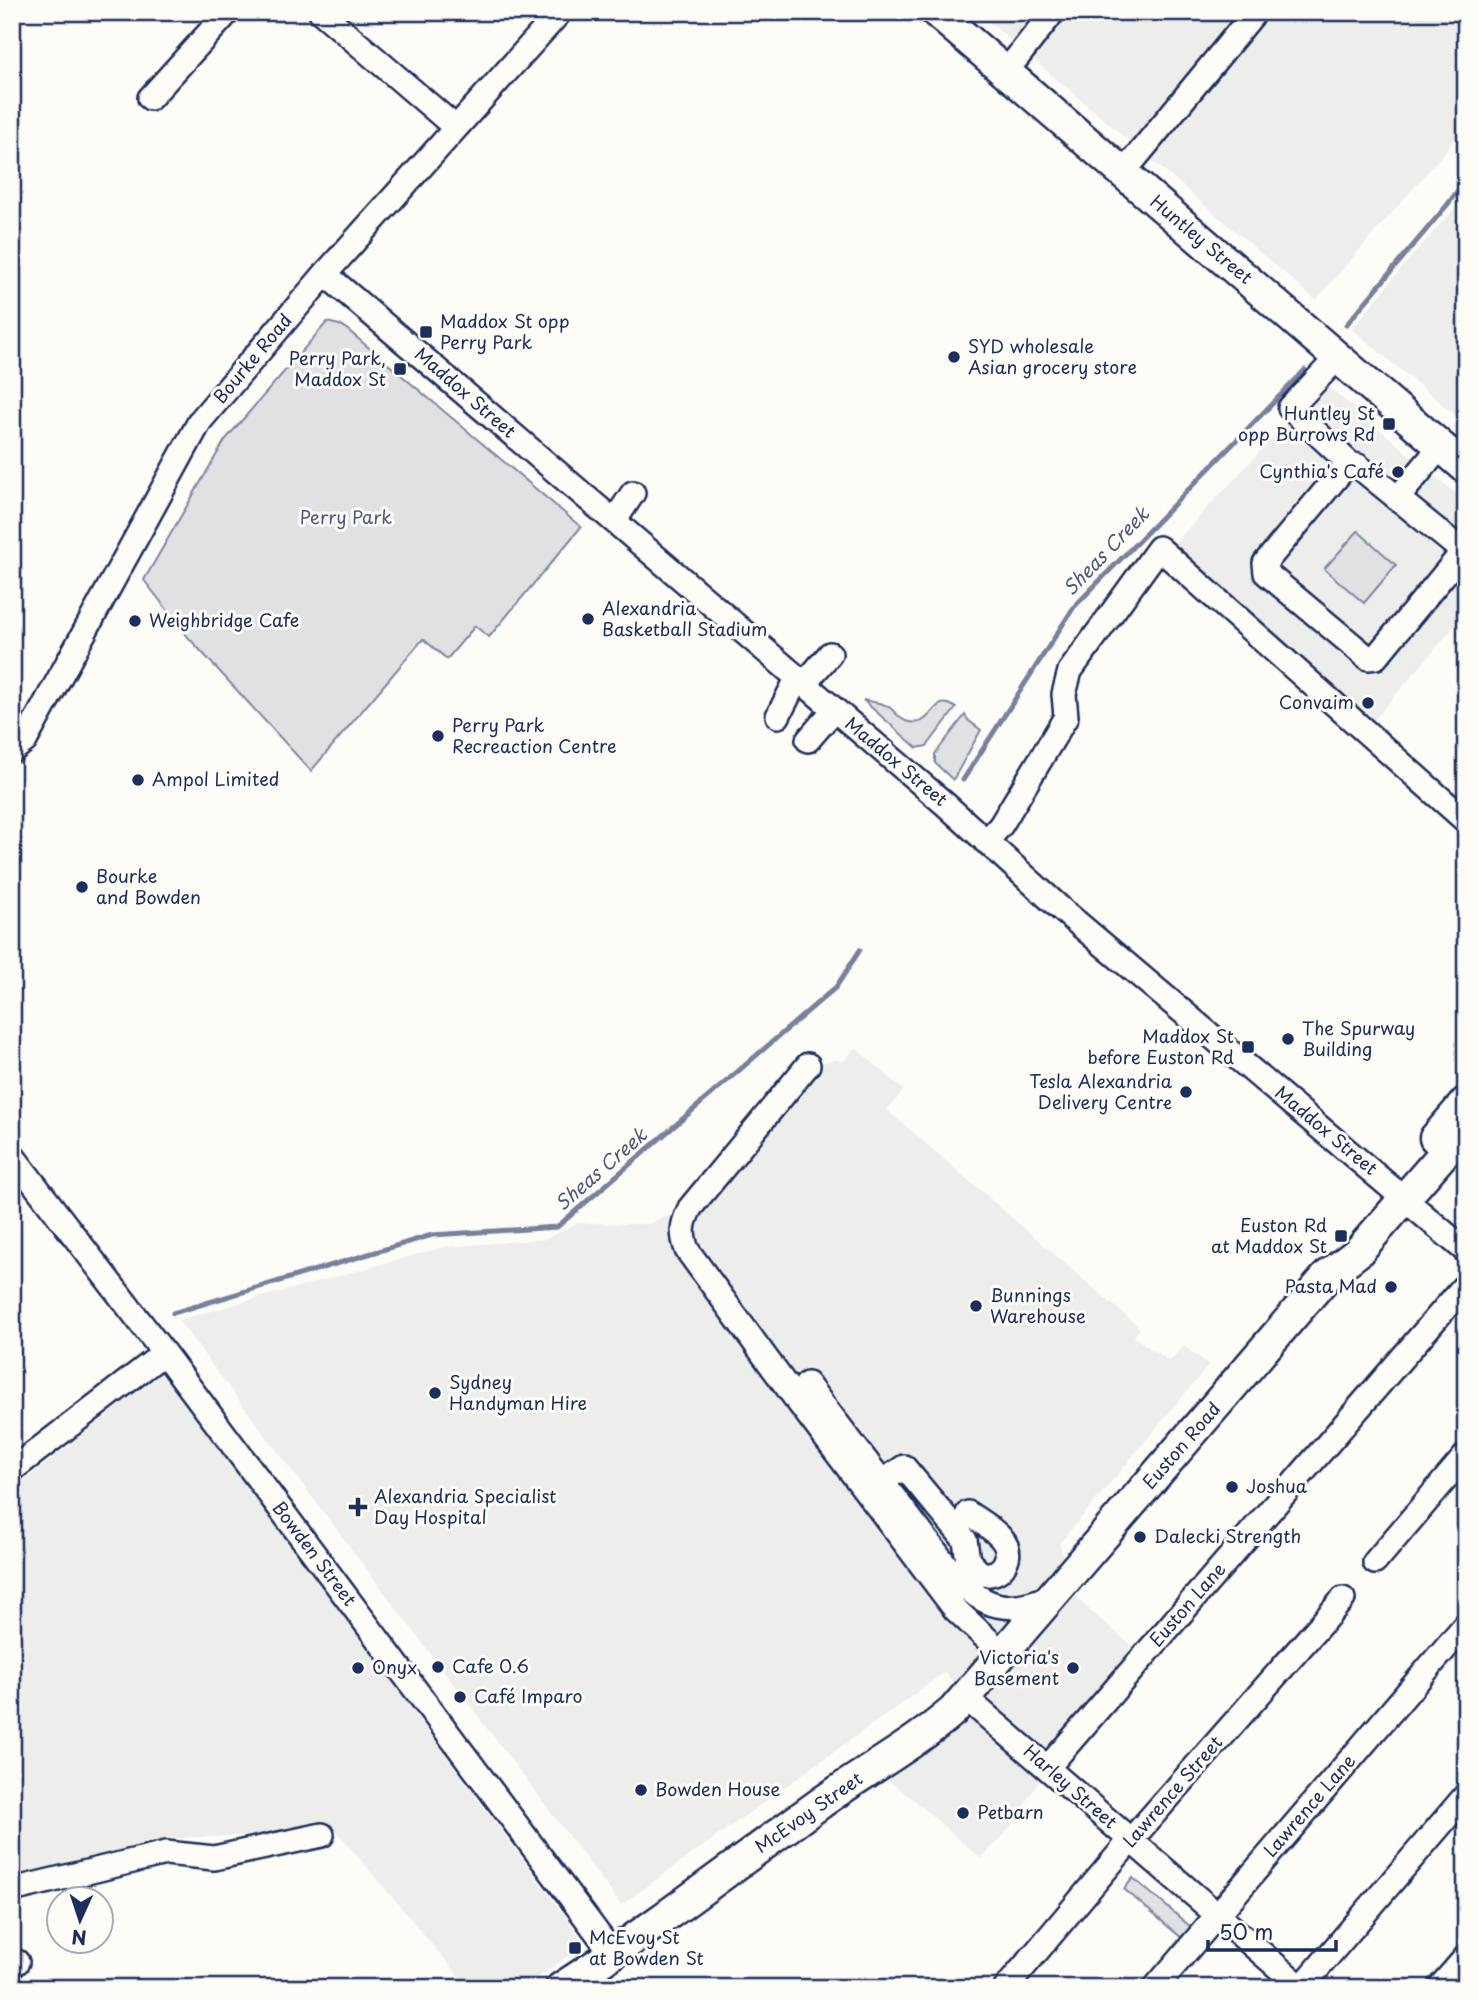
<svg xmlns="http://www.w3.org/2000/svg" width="1478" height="2000" font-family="'Playpen Sans',sans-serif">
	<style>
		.built { fill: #edeeec }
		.green { fill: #e0e1e3; stroke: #7e88a0; stroke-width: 2 }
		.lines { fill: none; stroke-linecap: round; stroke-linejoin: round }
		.stream { stroke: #76819c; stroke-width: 5 }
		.minor-casing { stroke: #1b2f5e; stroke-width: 28 }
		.major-casing { stroke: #1b2f5e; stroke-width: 35 }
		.minor { stroke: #fdfcf7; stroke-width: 23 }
		.major { stroke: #fdfcf7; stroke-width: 30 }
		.poi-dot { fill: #1b2f5e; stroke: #fdfcf7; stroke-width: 2.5 }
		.labels { text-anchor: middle; stroke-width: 6; stroke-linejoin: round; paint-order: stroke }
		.street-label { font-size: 18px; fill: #1b2f5e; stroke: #fdfcf7 }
		.poi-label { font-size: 18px; fill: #1b2f5e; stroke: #fdfcf7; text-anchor: start }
		.park-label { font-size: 18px; fill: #4c5c7f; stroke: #fdfcf7 }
		.water-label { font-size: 19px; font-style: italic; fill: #49587d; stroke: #fdfcf7 }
	</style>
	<rect width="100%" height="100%" fill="#fdfcf7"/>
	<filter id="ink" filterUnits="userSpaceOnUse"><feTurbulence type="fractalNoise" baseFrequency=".0143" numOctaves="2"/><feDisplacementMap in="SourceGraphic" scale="14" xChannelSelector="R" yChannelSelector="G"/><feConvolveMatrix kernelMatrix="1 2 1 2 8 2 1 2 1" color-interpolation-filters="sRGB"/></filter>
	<g filter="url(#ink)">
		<path class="built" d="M 978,12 L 1466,12 L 1466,123 L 1443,154 L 1316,300 Z
			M 1466,196 L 1466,424 L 1352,329 L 1410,258 Z
			M 1324,383 L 1466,502 L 1466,613 L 1368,727 L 1169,549 Z
			M 856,1048 L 904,1090 L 887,1110 L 1140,1328 L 1134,1337 L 1169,1361 L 1184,1346 L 1209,1365 L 1059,1544 L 1079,1601 L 1138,1651 L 1068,1734 L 1011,1826 L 981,1859 L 915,1801 L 873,1768 L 965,1697 L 945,1672 L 621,1905 L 178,1320 L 444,1247 L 546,1239 L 577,1223 L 648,1224 L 690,1208 L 808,1065 L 835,1060 L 843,1061 Z
			M 163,1372 L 585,1944 L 523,1988 L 469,1988 L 338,1833 L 173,1838 L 12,1884 L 12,1490 Z"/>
		<path class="green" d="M 327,322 L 343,326 L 581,527 L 489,637 L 475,626 L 447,659 L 423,639 L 311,771 L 188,637 L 144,580 L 225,440 Z
			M 1358,531 L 1396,565 L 1364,603 L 1324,569 Z
			M 863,700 C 870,702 879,702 885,705 C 896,708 899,726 919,722 C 934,719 935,693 956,708 L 927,746 L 917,748 Z
			M 965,715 L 968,720 L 981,730 L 953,780 L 935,763 L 935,754 Z
			M 1133,1878 L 1192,1928 L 1183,1939 L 1124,1889 Z"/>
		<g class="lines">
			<path class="stream" d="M 1346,325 L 1448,204 L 1466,179
				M 963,780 L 1074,607 L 1305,370
				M 173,1313 L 432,1235 L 557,1227 L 836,987 L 860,950"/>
			<defs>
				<path id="minor" d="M 321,12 L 455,127
					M 1005,73 L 1053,12
					M 150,98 L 228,12
					M 1123,173 L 1255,12
					M 325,274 L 945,804 L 1061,909 L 1466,1251
					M 1338,357 L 1290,408 L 1350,464
					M 1350,464 L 1358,466 L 1455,545 L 1459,552 L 1457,559 L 1376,657 L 1368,658 L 1266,573 L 1265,563 L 1341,472 Z
					M 1397,499 L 1441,446
					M 615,520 L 633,493
					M 804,684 L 830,654
					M 778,716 L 797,679
					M 808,740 L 834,710
					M 12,751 L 25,741 L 200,421 L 325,274 L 560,12
					M 986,842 L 1001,825 L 1066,717 L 1064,694 L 1070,671 L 1159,548 L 1466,821
					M 808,1065 L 690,1208 C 682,1224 681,1233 687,1250 L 793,1395 L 955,1609 L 1003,1654
					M 12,1155 L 164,1353 L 613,1954
					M 807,1384 L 952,1573 C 984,1610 1009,1615 1054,1595
					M 12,1470 L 164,1353
					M 882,1482 L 904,1467 L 965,1540 L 968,1561 L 981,1574 C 991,1575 1000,1573 1005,1563 C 1017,1540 983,1524 968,1513
					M 1375,1562 L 1466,1455
					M 966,1698 L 1302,1988
					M 1048,1767 L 1466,1284
					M 12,1890 L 166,1853 L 214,1858 L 322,1835
					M 12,1963 L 17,1962
					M 1006,1988 L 1123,1849 L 1343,1599
					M 1155,1988 L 1466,1624
					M 1301,1988 L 1466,1795
					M 1439,1988 L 1466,1957"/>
				<path id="major" d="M 936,12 L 1466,468
					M 1435,1138 L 1466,1102
					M 561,1988 C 649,1931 732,1867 818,1805 C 862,1773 911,1747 953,1711 L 1327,1276 L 1358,1252 L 1466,1128"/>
			</defs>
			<use href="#minor" class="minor-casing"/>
			<use href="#major" class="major-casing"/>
			<use href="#minor" class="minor"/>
			<use href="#major" class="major"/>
		</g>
	</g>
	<g class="poi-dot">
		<rect x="419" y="325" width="14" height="14" rx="3.5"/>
		<circle cx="954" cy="357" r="7"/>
		<rect x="393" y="362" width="14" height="14" rx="3.5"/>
		<rect x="1382" y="417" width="14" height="14" rx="3.5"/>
		<circle cx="1398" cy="472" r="7"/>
		<circle cx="588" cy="619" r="7"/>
		<circle cx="135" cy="621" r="7"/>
		<circle cx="1368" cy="703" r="7"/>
		<circle cx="438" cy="736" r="7"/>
		<circle cx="138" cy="780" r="7"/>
		<circle cx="82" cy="887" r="7"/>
		<circle cx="1288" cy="1039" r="7"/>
		<rect x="1241" y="1040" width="14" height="14" rx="3.5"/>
		<circle cx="1186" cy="1092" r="7"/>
		<rect x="1334" y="1229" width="14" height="14" rx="3.5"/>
		<circle cx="1391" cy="1287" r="7"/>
		<circle cx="976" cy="1306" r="7"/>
		<circle cx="435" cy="1393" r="7"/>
		<circle cx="1232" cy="1487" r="7"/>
		<path d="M354.5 1496.5h7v7h7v7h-7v7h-7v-7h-7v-7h7z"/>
		<circle cx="1140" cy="1537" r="7"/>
		<circle cx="438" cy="1667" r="7"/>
		<circle cx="358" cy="1668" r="7"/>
		<circle cx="1073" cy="1668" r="7"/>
		<circle cx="460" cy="1697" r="7"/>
		<circle cx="641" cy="1790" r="7"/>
		<circle cx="963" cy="1813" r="7"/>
		<rect x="568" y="1941" width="14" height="14" rx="3.5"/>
	</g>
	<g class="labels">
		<g class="street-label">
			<text transform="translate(1201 240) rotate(40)" y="6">Huntley Street</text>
			<text transform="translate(253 359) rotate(-50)" y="6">Bourke Road</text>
			<text transform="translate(465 393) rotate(41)" y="6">Maddox Street</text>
			<text transform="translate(896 762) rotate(40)" y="6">Maddox Street</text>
			<text transform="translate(1326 1131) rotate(40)" y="6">Maddox Street</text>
			<text transform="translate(1182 1446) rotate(-49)" y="6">Euston Road</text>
			<text transform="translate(314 1554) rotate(53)" y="6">Bowden Street</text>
			<text transform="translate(1188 1605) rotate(-49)" y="6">Euston Lane</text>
			<text transform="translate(1070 1787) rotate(41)" y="6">Harley Street</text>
			<text transform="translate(1173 1792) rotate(-49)" y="6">Lawrence Street</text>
			<text transform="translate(1310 1806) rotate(-49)" y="6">Lawrence Lane</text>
			<text transform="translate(809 1813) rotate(-35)" y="6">McEvoy Street</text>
		</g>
		<g class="poi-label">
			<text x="440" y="328">Maddox St opp<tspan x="440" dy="21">Perry Park</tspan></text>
			<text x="968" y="353">SYD wholesale<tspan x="968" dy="21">Asian grocery store</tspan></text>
			<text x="386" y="365" text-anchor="end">Perry Park,<tspan x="386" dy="21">Maddox St</tspan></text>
			<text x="1375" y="420" text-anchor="end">Huntley St<tspan x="1375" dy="21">opp Burrows Rd</tspan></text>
			<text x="1384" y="478" text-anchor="end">Cynthia's Café</text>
			<text x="602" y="615">Alexandria<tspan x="602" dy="21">Basketball Stadium</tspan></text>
			<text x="149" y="627">Weighbridge Cafe</text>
			<text x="1354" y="709" text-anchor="end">Convaim</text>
			<text x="452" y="732">Perry Park<tspan x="452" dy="21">Recreaction Centre</tspan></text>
			<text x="152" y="786">Ampol Limited</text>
			<text x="96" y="883">Bourke<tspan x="96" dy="21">and Bowden</tspan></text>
			<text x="1302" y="1035">The Spurway<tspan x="1302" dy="21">Building</tspan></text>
			<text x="1234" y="1043" text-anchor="end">Maddox St<tspan x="1234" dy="21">before Euston Rd</tspan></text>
			<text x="1172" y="1088" text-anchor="end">Tesla Alexandria<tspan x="1172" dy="21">Delivery Centre</tspan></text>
			<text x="1327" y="1232" text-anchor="end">Euston Rd<tspan x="1327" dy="21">at Maddox St</tspan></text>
			<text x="1377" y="1293" text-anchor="end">Pasta Mad</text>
			<text x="990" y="1302">Bunnings<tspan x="990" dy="21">Warehouse</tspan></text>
			<text x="449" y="1389">Sydney<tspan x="449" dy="21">Handyman Hire</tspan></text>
			<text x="1246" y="1493">Joshua</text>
			<text x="374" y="1503">Alexandria Specialist<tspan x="374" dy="21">Day Hospital</tspan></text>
			<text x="1154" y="1543">Dalecki Strength</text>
			<text x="1059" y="1664" text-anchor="end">Victoria's<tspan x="1059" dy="21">Basement</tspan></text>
			<text x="452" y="1673">Cafe 0.6</text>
			<text x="372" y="1674">Onyx</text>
			<text x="474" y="1703">Café Imparo</text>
			<text x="655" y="1796">Bowden House</text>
			<text x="977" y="1819">Petbarn</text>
			<text x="589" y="1944">McEvoy St<tspan x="589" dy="21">at Bowden St</tspan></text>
		</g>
		<g class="park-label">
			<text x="346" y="524">Perry Park</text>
		</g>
		<g class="water-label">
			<text transform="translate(1106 551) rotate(-46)" y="7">Sheas Creek</text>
			<text transform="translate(601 1169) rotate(-41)" y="7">Sheas Creek</text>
		</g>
	</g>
	<rect width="1478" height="2000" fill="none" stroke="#fdfcf7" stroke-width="42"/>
	<rect x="21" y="21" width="1436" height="1958" fill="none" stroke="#1b2f5e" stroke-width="2.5" filter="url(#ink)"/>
	<g transform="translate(80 1920) rotate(183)"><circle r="33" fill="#fdfcf7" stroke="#a3aaba" stroke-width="2"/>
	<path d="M0-5L12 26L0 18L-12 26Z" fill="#1b2f5e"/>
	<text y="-10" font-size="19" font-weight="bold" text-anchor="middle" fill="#1b2f5e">N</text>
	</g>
	<path d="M1208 1940v10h128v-10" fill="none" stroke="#1b2f5e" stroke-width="3.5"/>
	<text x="1219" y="1940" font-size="21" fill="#1b2f5e" stroke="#fdfcf7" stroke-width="5" paint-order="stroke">50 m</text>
</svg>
